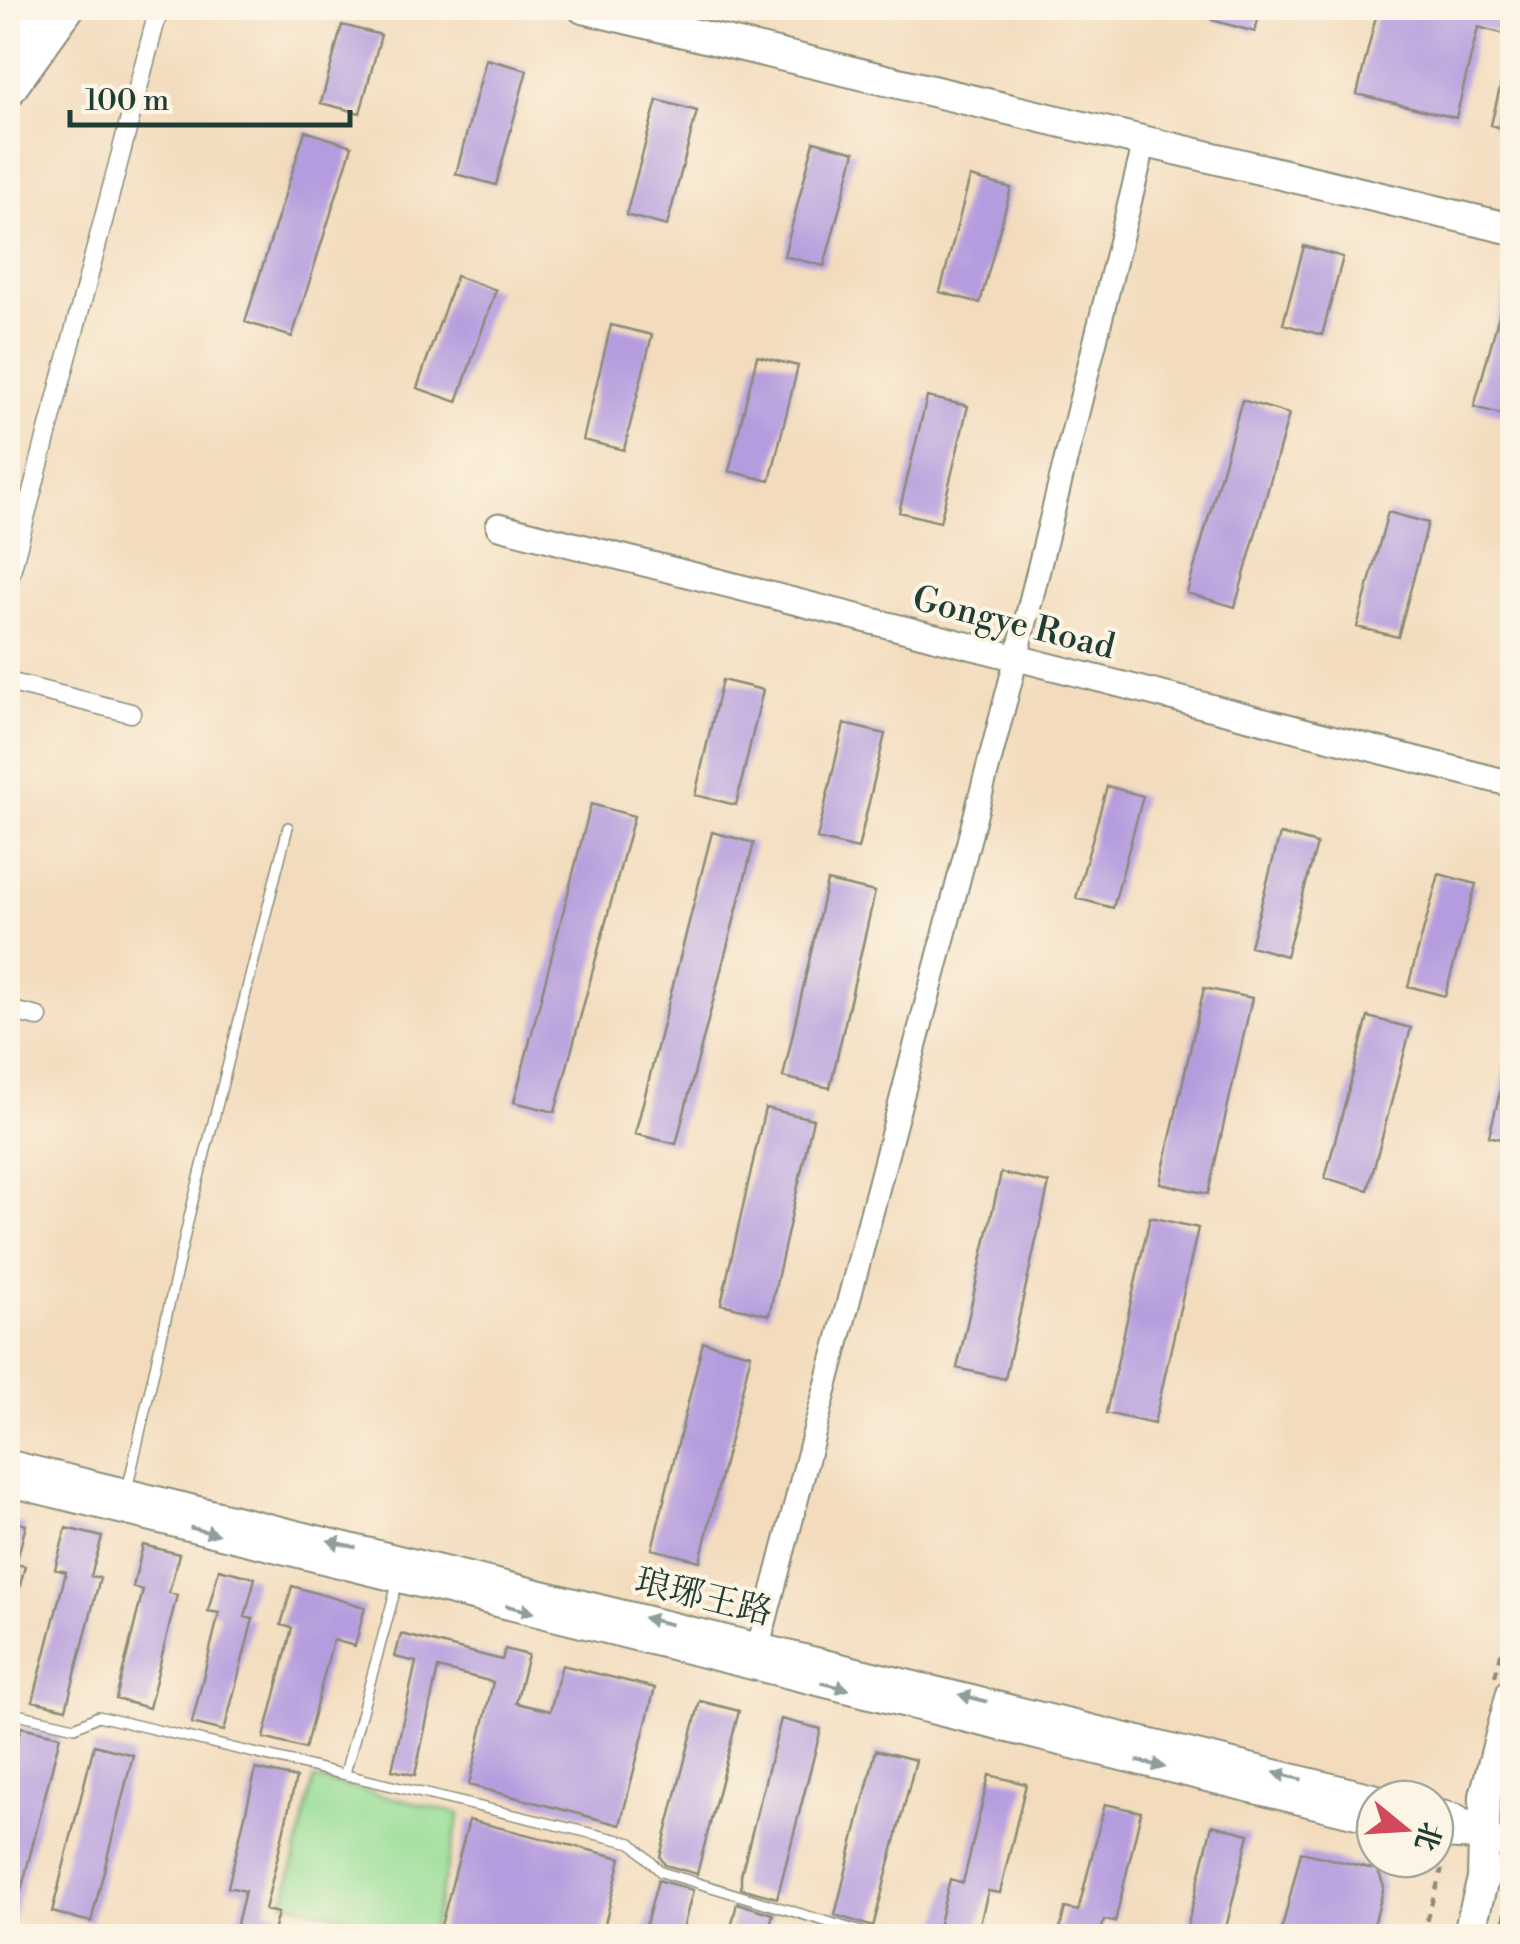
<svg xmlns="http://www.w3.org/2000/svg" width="1520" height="1944" font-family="'Libre Bodoni','Noto Serif SC',serif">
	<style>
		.green { fill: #98de98; stroke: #5c8e66; stroke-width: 2.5 }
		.building { fill: #b59cde }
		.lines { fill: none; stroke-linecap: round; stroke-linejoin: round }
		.service-casing { stroke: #898c78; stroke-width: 12 }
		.minor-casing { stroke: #898c78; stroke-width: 21 }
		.tertiary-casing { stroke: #898c78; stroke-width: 26 }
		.secondary-casing { stroke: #898c78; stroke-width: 29 }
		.primary-casing { stroke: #898c78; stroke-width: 34 }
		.trunk-casing { stroke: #898c78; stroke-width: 34 }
		.path { stroke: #898c78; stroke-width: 4; stroke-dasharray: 8 8; stroke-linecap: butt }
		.service { stroke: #fff; stroke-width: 9 }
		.minor { stroke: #fff; stroke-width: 18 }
		.tertiary { stroke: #fff; stroke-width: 22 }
		.secondary { stroke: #fff; stroke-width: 25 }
		.primary { stroke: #fff; stroke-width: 30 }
		.trunk { stroke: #fff; stroke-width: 30 }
		.oneway { fill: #8f9e9a }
		.labels { text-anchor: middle; stroke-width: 8; stroke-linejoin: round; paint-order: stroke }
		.street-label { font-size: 35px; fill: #1f3d34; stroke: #fcf5e5 }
	</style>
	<rect width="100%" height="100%" fill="#fcf5e5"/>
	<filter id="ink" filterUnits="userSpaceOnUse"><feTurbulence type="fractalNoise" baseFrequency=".01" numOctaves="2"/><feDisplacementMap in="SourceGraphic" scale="20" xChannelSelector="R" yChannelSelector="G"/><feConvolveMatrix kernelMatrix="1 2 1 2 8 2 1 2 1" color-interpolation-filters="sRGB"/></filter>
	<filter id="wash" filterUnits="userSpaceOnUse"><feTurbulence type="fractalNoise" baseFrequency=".0048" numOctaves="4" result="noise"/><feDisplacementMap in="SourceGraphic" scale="40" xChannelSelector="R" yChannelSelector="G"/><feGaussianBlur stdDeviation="2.25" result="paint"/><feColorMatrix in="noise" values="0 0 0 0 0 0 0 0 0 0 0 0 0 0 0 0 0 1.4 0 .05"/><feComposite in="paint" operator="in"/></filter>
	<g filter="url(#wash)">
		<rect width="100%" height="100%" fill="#f3dcbd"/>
		<path class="green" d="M 314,1779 L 460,1814 L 430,1936 L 284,1902 Z"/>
		<g id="blocks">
			<path class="building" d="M 1215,8 L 1261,8 L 1255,32 L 1212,20 Z
				M 1378,8 L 1512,8 L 1512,36 L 1478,27 L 1456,118 L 1357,94 Z
				M 342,25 L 381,35 L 360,113 L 321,103 Z
				M 1507,58 L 1512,59 L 1512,131 L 1491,125 Z
				M 486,59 L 527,70 L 496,185 L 456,174 Z
				M 657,100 L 697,111 L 667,226 L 626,215 Z
				M 305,131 L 352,146 L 292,337 L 245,322 Z
				M 814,141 L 855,152 L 824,266 L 784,256 Z
				M 970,177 L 1011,188 L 980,303 L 940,292 Z
				M 1304,246 L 1343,257 L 1322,335 L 1283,324 Z
				M 456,276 L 496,290 L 457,402 L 417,388 Z
				M 1508,282 L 1512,282 L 1512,417 L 1474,407 Z
				M 611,325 L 652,335 L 624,450 L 583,440 Z
				M 757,356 L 798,366 L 770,481 L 729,471 Z
				M 927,397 L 968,406 L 940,522 L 899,512 Z
				M 1242,400 L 1289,414 L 1235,607 L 1187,593 Z
				M 1388,512 L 1428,523 L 1398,637 L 1357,627 Z
				M 722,680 L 763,690 L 736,805 L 695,795 Z
				M 844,724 L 885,734 L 858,849 L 817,839 Z
				M 1107,786 L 1143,796 L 1113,908 L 1076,898 Z
				M 591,804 L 634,816 L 555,1112 L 514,1102 Z
				M 712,832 L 754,843 L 676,1144 L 635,1134 Z
				M 1280,834 L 1317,844 L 1286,956 L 1250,946 Z
				M 1439,874 L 1476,884 L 1445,996 L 1408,986 Z
				M 827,881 L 875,892 L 830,1088 L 783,1077 Z
				M 1204,988 L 1252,998 L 1208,1194 L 1160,1183 Z
				M 1368,1017 L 1411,1028 L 1368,1190 L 1325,1178 Z
				M 1507,1065 L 1512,1066 L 1512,1142 L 1489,1136 Z
				M 765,1108 L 813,1119 L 769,1315 L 721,1304 Z
				M 1001,1173 L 1049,1183 L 1005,1379 L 957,1368 Z
				M 1150,1217 L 1198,1228 L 1154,1424 L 1106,1413 Z
				M 703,1342 L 751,1354 L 700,1561 L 652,1549 Z
				M 8,1520 L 26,1525 L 16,1564 L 25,1566 L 13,1613 L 8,1612 Z
				M 66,1528 L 102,1537 L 91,1576 L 100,1578 L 66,1709 L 33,1701 L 66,1572 L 55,1569 Z
				M 143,1545 L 179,1554 L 169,1593 L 177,1595 L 149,1708 L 116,1699 L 143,1590 L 133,1587 Z
				M 219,1569 L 255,1578 L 245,1617 L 253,1619 L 224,1731 L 192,1723 L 219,1613 L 208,1611 Z
				M 292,1586 L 365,1607 L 355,1646 L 333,1640 L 305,1749 L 264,1738 L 292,1628 L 281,1625 Z
				M 401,1634 L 502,1660 L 505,1649 L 528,1655 L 516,1703 L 550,1711 L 562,1665 L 655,1688 L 620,1825 L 469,1785 L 493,1682 L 438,1668 L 415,1775 L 392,1770 L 416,1662 L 395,1657 Z
				M 700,1701 L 739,1711 L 697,1874 L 665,1865 L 660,1857 Z
				M 781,1719 L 821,1729 L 777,1898 L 741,1888 L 741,1875 Z
				M 21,1727 L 60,1736 L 13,1923 L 8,1923 L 8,1780 Z
				M 94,1745 L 133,1755 L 91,1922 L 52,1912 Z
				M 876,1750 L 916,1760 L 873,1927 L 835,1915 Z
				M 256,1769 L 296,1778 L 265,1910 L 278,1913 L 272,1936 L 234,1936 L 245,1891 L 228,1887 Z
				M 989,1775 L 1026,1784 L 1000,1893 L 988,1891 L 977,1936 L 937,1931 L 950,1879 L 963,1883 Z
				M 1105,1804 L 1141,1812 L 1115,1922 L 1104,1920 L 1100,1936 L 1058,1936 L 1065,1908 L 1078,1911 Z
				M 469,1820 L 621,1858 L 602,1936 L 439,1933 Z
				M 1212,1825 L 1249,1834 L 1224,1936 L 1185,1936 Z
				M 1301,1852 L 1378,1870 L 1384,1887 L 1371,1936 L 1280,1936 Z
				M 658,1880 L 693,1890 L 681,1936 L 643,1936 Z
				M 737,1903 L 773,1914 L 767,1936 L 729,1936 Z"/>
		</g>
	</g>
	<g filter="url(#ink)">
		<use href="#blocks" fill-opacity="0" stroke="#898c78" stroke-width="2.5"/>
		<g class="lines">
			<defs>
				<path id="service" d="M 127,1490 L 190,1213 L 288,827
					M 8,1712 L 75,1727 L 98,1716 L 632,1843 L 661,1872 L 875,1936
					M 345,1773 L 398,1581"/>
				<path id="minor" d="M 8,583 L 159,8
					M 8,682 L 131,713
					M 8,1010 L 38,1017"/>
				<path id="tertiary" d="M 754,1663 L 1016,660 L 1145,141"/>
				<path id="secondary" d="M 8,97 L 72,8
					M 499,526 L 1512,784
					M 8,1463 L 1383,1799
					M 8,1483 L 1375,1820
					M 1435,1812 L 1456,1817 L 1485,1838
					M 1435,1835 L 1485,1838 L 1512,1846"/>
				<path id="primary" d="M 583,8 L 1512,229
					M 1468,1936 L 1483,1879 L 1485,1796 L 1512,1693"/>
				<path id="trunk" d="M 8,56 L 44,8"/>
			</defs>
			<use href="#service" class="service-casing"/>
			<use href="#minor" class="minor-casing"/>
			<use href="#tertiary" class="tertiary-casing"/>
			<use href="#secondary" class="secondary-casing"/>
			<use href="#primary" class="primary-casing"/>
			<use href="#trunk" class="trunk-casing"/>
			<path class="path" d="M 1495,1676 L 1512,1613
				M 1422,1936 L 1442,1869
				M 1500,1936 L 1512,1888"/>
			<use href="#service" class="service"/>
			<use href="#minor" class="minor"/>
			<use href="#tertiary" class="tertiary"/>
			<use href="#secondary" class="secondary"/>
			<use href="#primary" class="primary"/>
			<use href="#trunk" class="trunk"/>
		</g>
		<defs><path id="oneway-solid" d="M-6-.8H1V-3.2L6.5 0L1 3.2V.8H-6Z" transform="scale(2.5)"/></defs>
		<g class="oneway">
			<use href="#oneway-solid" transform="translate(204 1531) rotate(14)"/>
			<use href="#oneway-solid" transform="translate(342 1544) rotate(-166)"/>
			<use href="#oneway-solid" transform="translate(520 1609) rotate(14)"/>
			<use href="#oneway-solid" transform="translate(657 1621) rotate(-166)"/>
			<use href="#oneway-solid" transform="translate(835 1686) rotate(14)"/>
			<use href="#oneway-solid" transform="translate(973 1698) rotate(-166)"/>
			<use href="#oneway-solid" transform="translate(1151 1764) rotate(14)"/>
			<use href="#oneway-solid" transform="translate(1288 1776) rotate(-166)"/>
		</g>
	</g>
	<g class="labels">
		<g class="street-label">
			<text transform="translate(1014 622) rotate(14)" y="12">Gongye Road</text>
			<text transform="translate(704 1596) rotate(14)" y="12">琅琊王路</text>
		</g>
	</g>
	<rect width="1520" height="1944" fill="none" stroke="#fcf5e5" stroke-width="40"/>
	<g transform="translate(1405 1829) rotate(108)"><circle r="48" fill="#fcf5e5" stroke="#a4ab9e" stroke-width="2.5"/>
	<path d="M0-8L18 38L0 25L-18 38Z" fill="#d1495b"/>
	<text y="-15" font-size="28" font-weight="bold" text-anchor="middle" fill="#1f3d34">北</text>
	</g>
	<path d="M70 110v15h280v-15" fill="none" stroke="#1f3d34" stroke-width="5"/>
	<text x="85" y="110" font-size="30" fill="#1f3d34" stroke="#fcf5e5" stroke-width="8" paint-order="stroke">100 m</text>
</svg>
